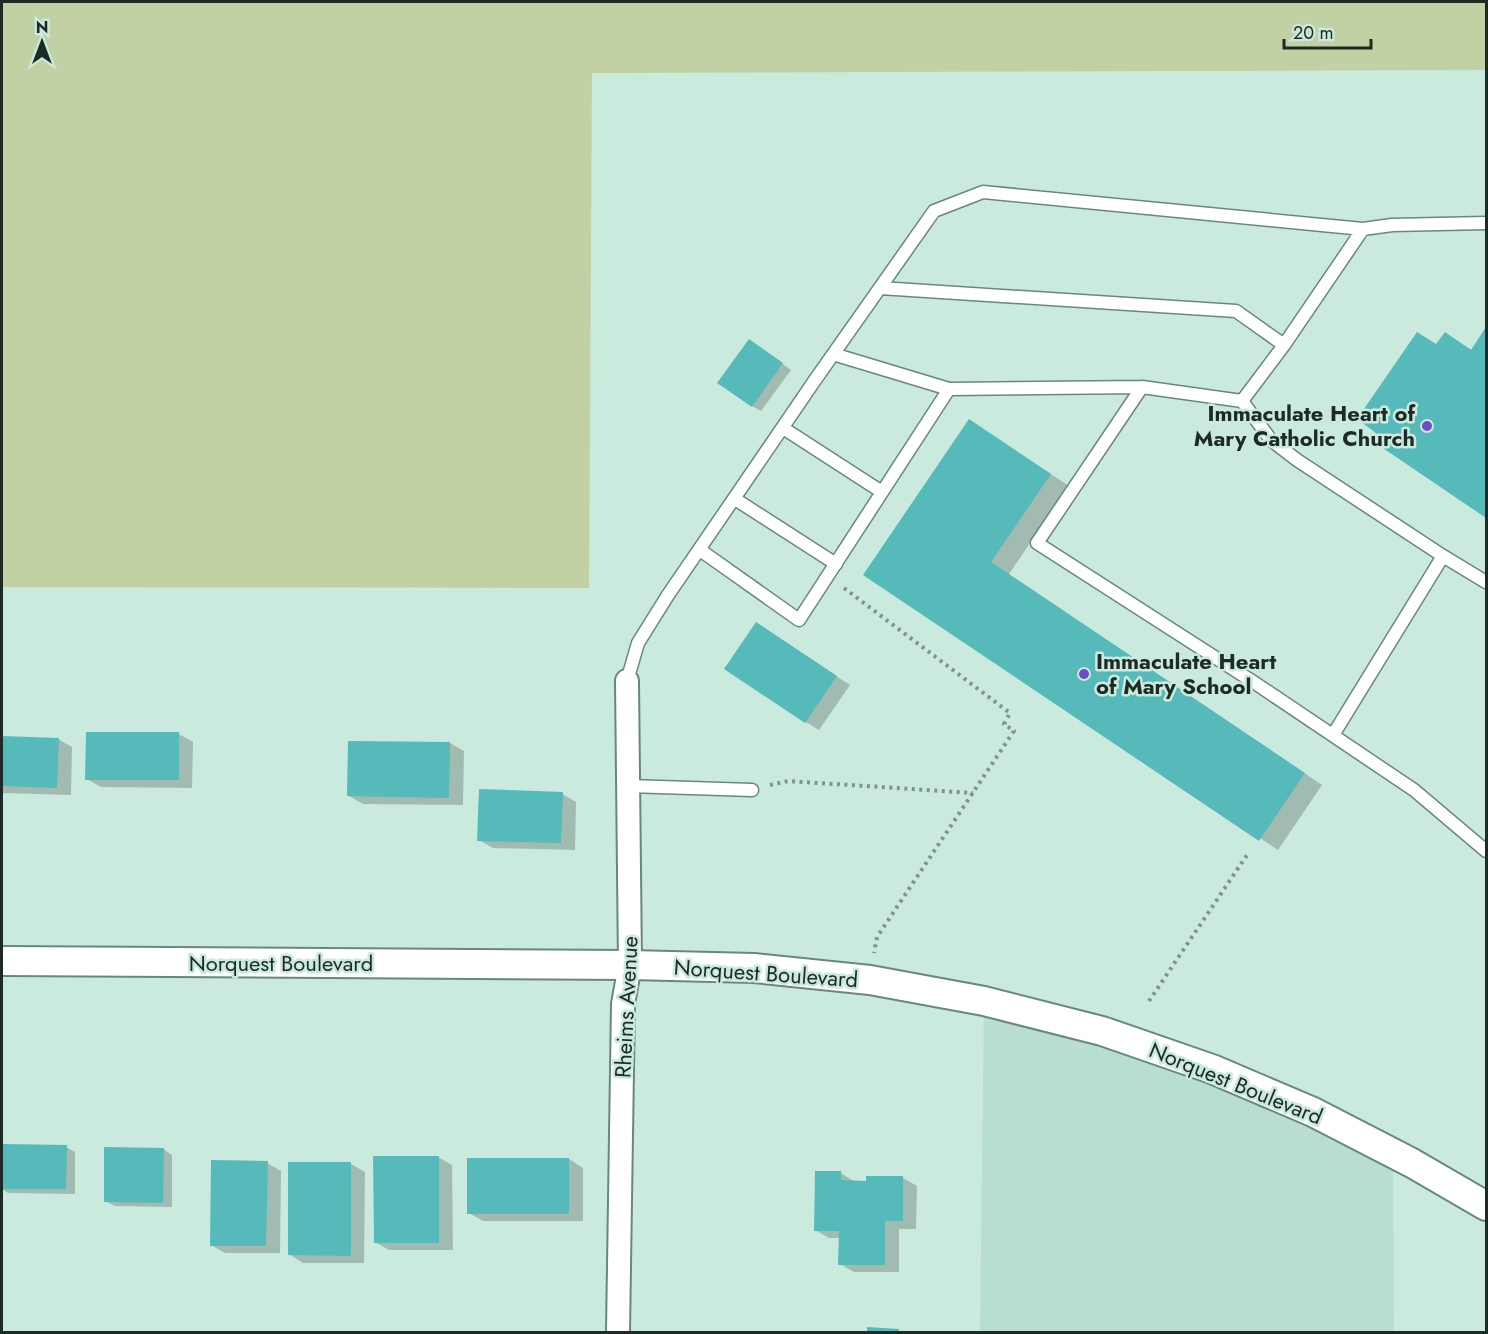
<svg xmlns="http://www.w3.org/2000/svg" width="1488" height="1334" font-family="Jost,sans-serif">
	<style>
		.built { fill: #b7decf }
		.green { fill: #c2d1a3 }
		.shadow { fill: #0003 }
		.building { fill: #56baba }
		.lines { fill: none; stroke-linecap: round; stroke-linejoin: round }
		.service-casing { stroke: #6a877c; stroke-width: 15 }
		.minor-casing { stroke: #6a877c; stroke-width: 26 }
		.tertiary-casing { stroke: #6a877c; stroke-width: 32 }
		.path { stroke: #7e958c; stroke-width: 4; stroke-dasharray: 3 4.5; stroke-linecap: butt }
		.service { stroke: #fff; stroke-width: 12 }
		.minor { stroke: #fff; stroke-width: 22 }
		.tertiary { stroke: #fff; stroke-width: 28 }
		.poi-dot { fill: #6e4cc5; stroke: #caeade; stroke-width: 2 }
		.labels { text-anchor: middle; stroke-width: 5; stroke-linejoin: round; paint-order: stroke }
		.poi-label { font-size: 22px; font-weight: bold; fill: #1e2a25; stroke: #caeade; text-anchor: end }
		.street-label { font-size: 22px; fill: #1e2a25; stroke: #caeade }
	</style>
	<rect width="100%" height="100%" fill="#caeade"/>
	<path class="built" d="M 984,1001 L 1102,1031 L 1393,1154 L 1394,1332 L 980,1332 Z"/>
	<path class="green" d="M 2,2 L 1486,2 L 1486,70 L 592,73 L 589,588 L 2,587 Z"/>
	<path class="shadow" d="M 1486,330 L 1486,516 L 1373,440 L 1445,334 L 1472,350 Z
		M 758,346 L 791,370 L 761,411 L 752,406 Z
		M 970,421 L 1069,486 L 1009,574 L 1322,785 L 1278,850 L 865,575 Z
		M 757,624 L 850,685 L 819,730 L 806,722 Z
		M 179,734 L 193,742 L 192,788 L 101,787 L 87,779 Z
		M 2,738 L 58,739 L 72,747 L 71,795 L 2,793 Z
		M 450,743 L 464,751 L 463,805 L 363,804 L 349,796 Z
		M 562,794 L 576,802 L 575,850 L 493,848 L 479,840 Z
		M 2,1146 L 66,1147 L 75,1152 L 75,1194 L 8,1193 L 2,1189 Z
		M 163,1149 L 172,1155 L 172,1207 L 115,1206 L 105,1201 Z
		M 438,1157 L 452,1165 L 453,1250 L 389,1250 L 375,1242 Z
		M 569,1159 L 583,1168 L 583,1221 L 483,1221 L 469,1213 Z
		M 267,1163 L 281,1171 L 280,1253 L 225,1253 L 211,1245 Z
		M 351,1164 L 365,1172 L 364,1263 L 303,1263 L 289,1254 Z
		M 841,1173 L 855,1182 L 903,1178 L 917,1186 L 916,1229 L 899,1229 L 899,1272 L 854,1272 L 840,1264 L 840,1238 L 829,1238 L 815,1230 Z
		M 869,1328 L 898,1330 L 902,1332 L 868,1332 Z"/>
	<path class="building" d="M 1486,327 L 1486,518 L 1371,440 L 1376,433 L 1357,419 L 1417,332 L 1436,344 L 1445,332 L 1471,350 Z
		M 749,339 L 783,363 L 752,407 L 717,383 Z
		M 969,419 L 1051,474 L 991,562 L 1305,773 L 1259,841 L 863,575 Z
		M 756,622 L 837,676 L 805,723 L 724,669 Z
		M 86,732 L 179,732 L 179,780 L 85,780 Z
		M 2,736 L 59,738 L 57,788 L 2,786 Z
		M 348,741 L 450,742 L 449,798 L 347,796 Z
		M 479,789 L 563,792 L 561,843 L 477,841 Z
		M 2,1144 L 67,1145 L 66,1189 L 2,1189 Z
		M 104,1147 L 164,1148 L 163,1203 L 104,1202 Z
		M 373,1156 L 439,1156 L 439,1243 L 374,1243 Z
		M 467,1158 L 569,1158 L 569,1214 L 467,1214 Z
		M 211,1160 L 268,1161 L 266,1246 L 210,1246 Z
		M 288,1162 L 351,1162 L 351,1256 L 288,1255 Z
		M 815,1171 L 841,1171 L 841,1180 L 866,1181 L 866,1176 L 903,1176 L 903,1221 L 885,1221 L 885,1265 L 838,1265 L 839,1231 L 814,1231 Z
		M 867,1327 L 899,1329 L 898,1332 L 867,1332 Z"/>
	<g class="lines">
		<defs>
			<path id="service" d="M 880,288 L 1236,311 L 1284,345
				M 833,354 L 949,389
				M 1142,387 L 1242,401 L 1284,345 L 1363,229 L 1392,225 L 1486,223
				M 1242,401 L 1271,440 L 1297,460 L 1443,556 L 1333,735
				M 783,428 L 882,492
				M 735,499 L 836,564
				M 700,550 L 799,620 L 949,389 L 1142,387 L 1037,543 L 1255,683 L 1414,790 L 1486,851
				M 1443,556 L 1486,582
				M 627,681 L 638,643 L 668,595 L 815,380 L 934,211 L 983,192 L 1363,229
				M 628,786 L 752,790"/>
			<path id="minor" d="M 618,1332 L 623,1004 L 630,965 L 627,681"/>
			<path id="tertiary" d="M 2,961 L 630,965 L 754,968 L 870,980 L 984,1001 L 1102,1031 L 1212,1069 L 1313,1112 L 1412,1163 L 1486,1206"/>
		</defs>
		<use href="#service" class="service-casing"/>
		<use href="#minor" class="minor-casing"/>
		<use href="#tertiary" class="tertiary-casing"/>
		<path class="path" d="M 844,588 L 1010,713 L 1004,724 L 1014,731 L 877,937 L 874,953
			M 770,785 L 788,781 L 973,793
			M 1149,1001 L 1247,855"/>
		<use href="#service" class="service"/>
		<use href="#minor" class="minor"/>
		<use href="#tertiary" class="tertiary"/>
	</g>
	<g class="poi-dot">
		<circle cx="1427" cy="426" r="6"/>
		<circle cx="1084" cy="674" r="6"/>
	</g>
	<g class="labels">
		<g class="poi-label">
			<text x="1415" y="421">Immaculate Heart of<tspan x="1415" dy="25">Mary Catholic Church</tspan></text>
			<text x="1096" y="669" text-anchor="start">Immaculate Heart<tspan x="1096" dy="25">of Mary School</tspan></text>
		</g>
		<g class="street-label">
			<text x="281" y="971">Norquest Boulevard</text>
			<text transform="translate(766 973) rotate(4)" y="8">Norquest Boulevard</text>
			<text transform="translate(626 1007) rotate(-87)" y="8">Rheims Avenue</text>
			<text transform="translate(1236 1083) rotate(22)" y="8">Norquest Boulevard</text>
		</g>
	</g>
	<rect width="1488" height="1334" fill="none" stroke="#1e2a25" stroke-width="6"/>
	<g transform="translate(42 42)" stroke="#caeade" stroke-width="4.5" paint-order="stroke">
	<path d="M0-4.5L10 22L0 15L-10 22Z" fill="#1e2a25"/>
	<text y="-9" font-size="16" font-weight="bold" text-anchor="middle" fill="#1e2a25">N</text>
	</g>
	<path d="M1284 39v9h87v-9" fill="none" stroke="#1e2a25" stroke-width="3"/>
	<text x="1293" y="39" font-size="18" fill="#1e2a25" stroke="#caeade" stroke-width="4.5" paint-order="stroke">20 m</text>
</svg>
